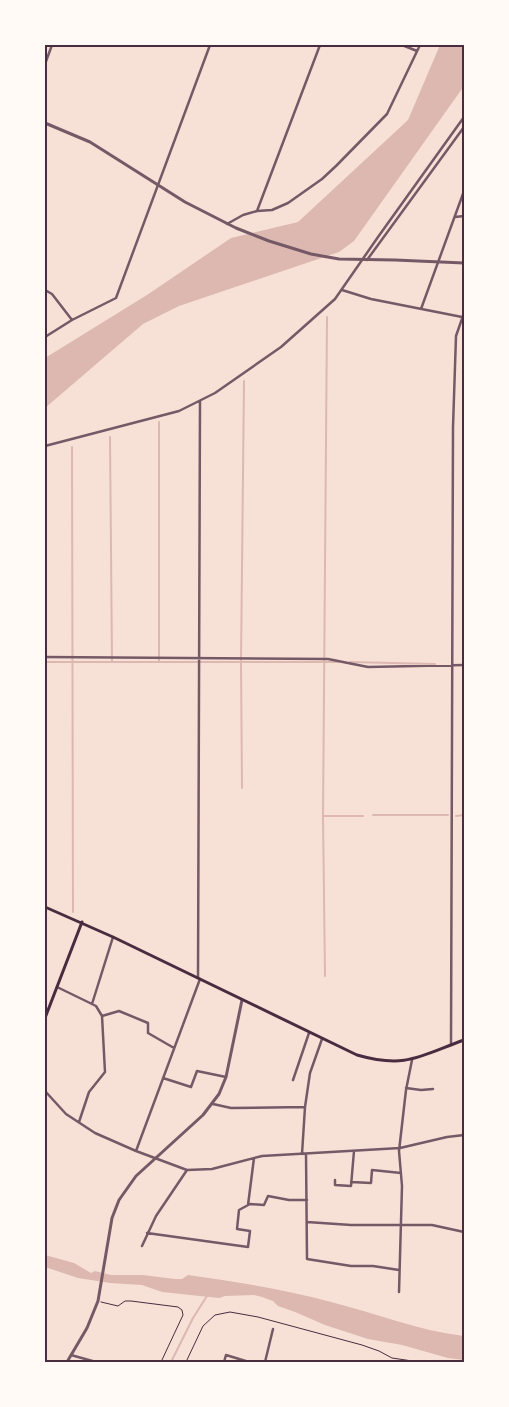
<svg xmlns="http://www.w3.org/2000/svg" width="509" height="1407" font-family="Rubik,sans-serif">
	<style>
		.water { fill: #dcb8b0 }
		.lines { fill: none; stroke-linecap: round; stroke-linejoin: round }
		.stream { stroke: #dcb8b0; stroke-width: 2 }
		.path { stroke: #4a2c40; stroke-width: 1 }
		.minor { stroke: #755966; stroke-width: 2.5 }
		.tertiary { stroke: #755966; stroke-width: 3 }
		.secondary { stroke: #4a2c40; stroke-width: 3 }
		.neatline { fill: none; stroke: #4a2c40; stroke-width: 2 }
	</style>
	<rect width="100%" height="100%" fill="#f7e1d7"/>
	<path class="water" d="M 440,45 L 464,45 L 464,86 L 354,241 L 339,252 L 179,306 L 143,324 L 45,408 L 45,358 L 147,295 L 231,238 L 298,222 L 408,120 Z
		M 45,1255 L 74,1263 L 91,1273 L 95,1271 L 111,1275 L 143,1275 L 175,1279 L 182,1279 L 188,1275 C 237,1282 283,1289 331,1302 C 375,1313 420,1331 464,1336 L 464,1360 L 448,1358 L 402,1345 L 368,1339 L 325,1325 L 295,1312 L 278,1306 L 273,1301 L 262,1297 L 254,1295 L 225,1296 L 219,1298 L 162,1292 L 142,1285 L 110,1283 L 78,1278 L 45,1267 Z"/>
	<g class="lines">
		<path class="stream" d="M 159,422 L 159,662
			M 110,437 L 112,661
			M 72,447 L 73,912
			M 45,662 L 338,662
			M 350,662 L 435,664
			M 242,788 L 241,662 L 244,381
			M 373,815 L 448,815
			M 323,816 L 363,816
			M 456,816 L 464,815
			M 325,976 L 323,816 L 327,317
			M 171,1362 L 193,1318 L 207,1296"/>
		<path class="path" d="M 101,1302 L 118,1306 L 125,1301 L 131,1301 L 178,1307 L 182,1310 L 183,1315 L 161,1362
			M 186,1362 L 203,1326 L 215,1315 L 230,1312 L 258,1317 L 362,1345 L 379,1351 L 392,1358 L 419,1362"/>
		<path class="minor" d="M 402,45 L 417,51
			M 45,64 L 52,45
			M 257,211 L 320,45
			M 455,217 L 464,216
			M 227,224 L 243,215 L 257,211 L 272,210 L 288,203 L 322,179 L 336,166 L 387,114 L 420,45
			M 367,260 L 464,127
			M 45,290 L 52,294 L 72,320
			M 342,290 L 371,299 L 462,317
			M 421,309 L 464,191
			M 45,337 L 72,320 L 116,298 L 210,45
			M 45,446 L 179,411 L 215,393 L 281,347 L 335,299 L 378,237 L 464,117
			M 45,657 L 328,659 L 368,667 L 464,665
			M 198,978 L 200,401
			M 57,987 L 92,1004 L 96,1006 L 102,1016 L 105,1072 L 89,1092 L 79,1122
			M 92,1004 L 113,937
			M 102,1016 L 119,1011 L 148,1023 L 148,1033 L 174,1048
			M 451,1045 L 453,427 L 456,336 L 464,313
			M 163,1078 L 191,1087 L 197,1071 L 226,1077
			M 293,1080 L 309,1033
			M 406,1088 L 421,1090 L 433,1089
			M 45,1091 L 66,1114 L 95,1133 L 136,1151 L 187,1170 L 212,1169 L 262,1156 L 400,1148 L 447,1137 L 464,1135
			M 213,1104 L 231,1108 L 305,1107
			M 136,1151 L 200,979
			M 302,1154 L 305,1107 L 310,1073 L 322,1039
			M 306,1154 L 307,1259 L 351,1266 L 373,1266 L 399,1270
			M 335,1180 L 335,1185 L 351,1186 L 354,1151
			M 351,1182 L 371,1183 L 372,1170 L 401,1173
			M 248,1205 L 254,1158
			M 307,1222 L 351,1225 L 432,1225 L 464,1232
			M 147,1233 L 248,1247 L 250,1231 L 237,1229 L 239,1210 L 250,1204 L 264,1205 L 268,1196 L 289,1200 L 307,1200
			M 142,1246 L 156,1216 L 187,1170
			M 399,1292 L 402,1186 L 399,1151 L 406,1090 L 412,1060
			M 71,1355 L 96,1362
			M 224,1362 L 226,1355 L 249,1362
			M 265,1362 L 273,1329"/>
		<path class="tertiary" d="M 45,123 L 90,142 L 185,202 L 236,228 L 269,241 L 311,254 L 339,259 L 395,260 L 464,263
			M 67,1362 L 87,1328 L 98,1301 L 112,1218 L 119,1200 L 136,1176 L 203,1115 L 219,1094 L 226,1077 L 242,1000"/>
		<path class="secondary" d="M 45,907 L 113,937 L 357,1055 C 406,1069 420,1056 464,1040
			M 45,1018 L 82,922"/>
	</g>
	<rect width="509" height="1407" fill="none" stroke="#fffaf5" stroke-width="92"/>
	<rect x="46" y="46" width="417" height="1315" class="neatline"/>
</svg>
